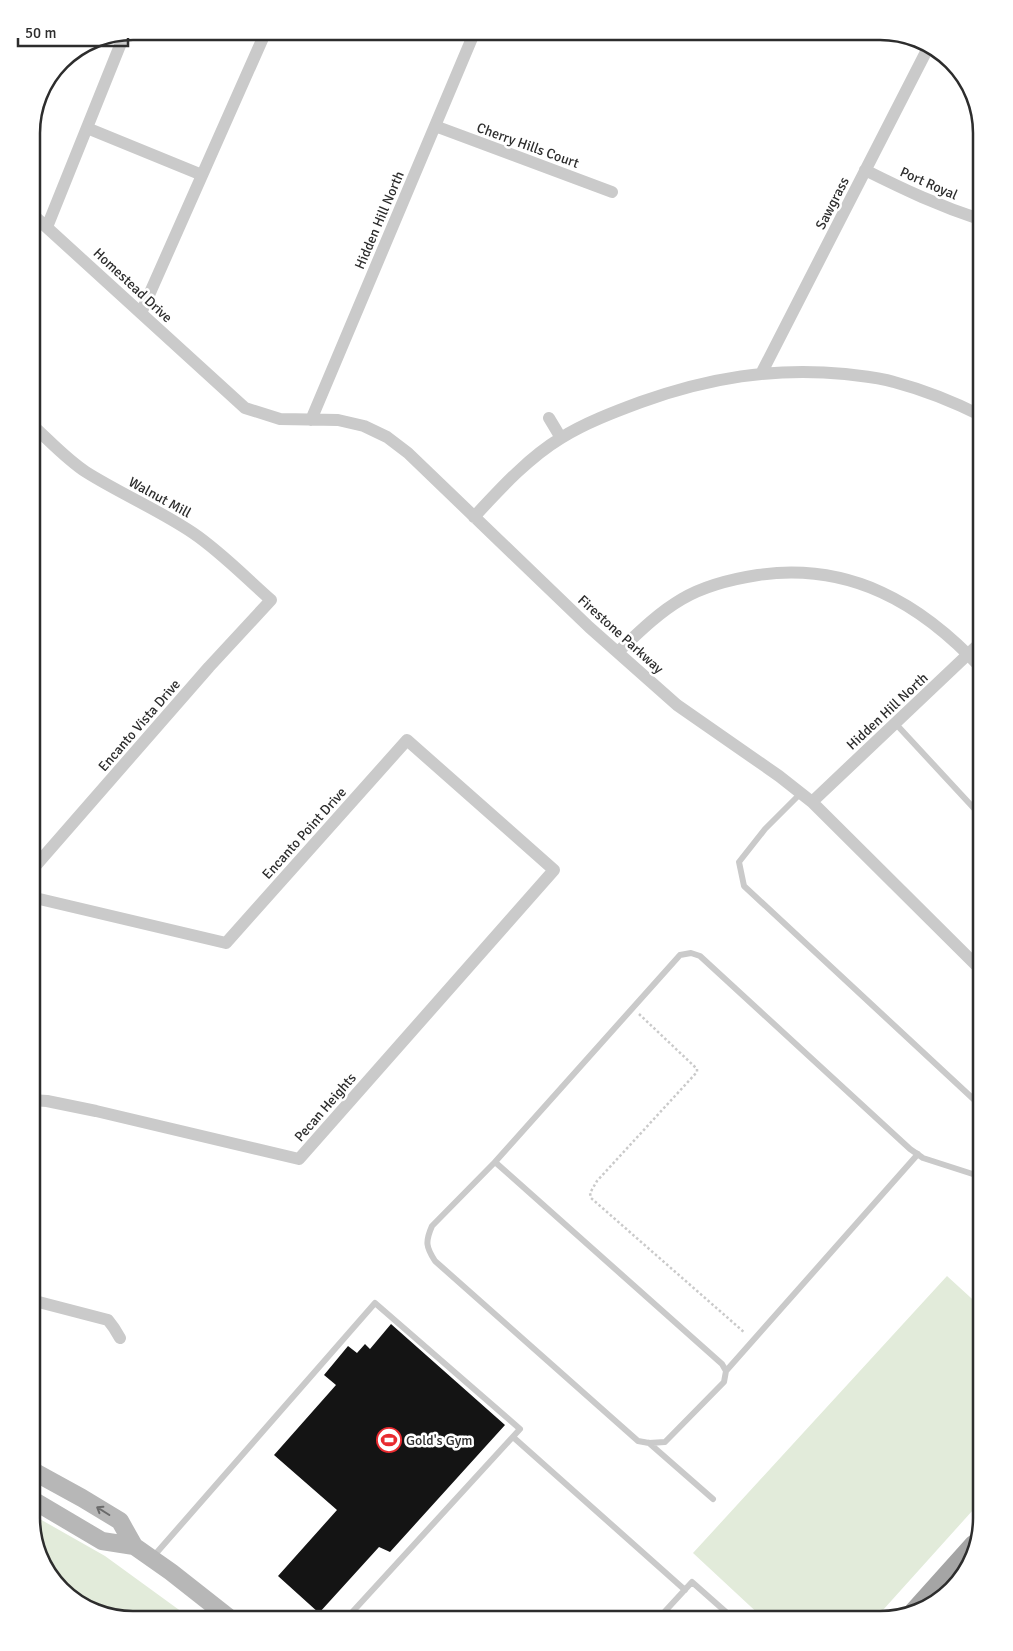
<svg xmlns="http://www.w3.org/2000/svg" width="1013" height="1651" font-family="Signika,sans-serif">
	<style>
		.green { fill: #e2ebda }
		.building { fill: #141414 }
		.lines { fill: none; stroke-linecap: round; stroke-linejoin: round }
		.path { stroke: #cacaca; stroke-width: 2.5; stroke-dasharray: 2.5 2.5; stroke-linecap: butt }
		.lane { stroke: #cacaca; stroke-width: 6 }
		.street { stroke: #cacaca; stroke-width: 12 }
		.secondary { stroke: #b7b7b7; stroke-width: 18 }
		.primary { stroke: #a5a5a5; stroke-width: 19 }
		.oneway { stroke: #6b6b6b }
		.labels { text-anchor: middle; stroke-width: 5; stroke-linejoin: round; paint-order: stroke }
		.street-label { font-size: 14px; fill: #2d2d2d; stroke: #fff }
		.poi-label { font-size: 14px; fill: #2d2d2d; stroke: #fff; text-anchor: start }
		.rim { fill: none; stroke: #2d2d2d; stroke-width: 2.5 }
	</style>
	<rect width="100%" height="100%" fill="#fff"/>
	<path class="green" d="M 947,1276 L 982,1308 L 982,1500 L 874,1620 L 765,1620 L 693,1553 Z
		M 31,1514 L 105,1556 L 193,1620 L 127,1620 L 77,1603 L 42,1563 Z"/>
	<path class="building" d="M 391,1324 L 505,1425 L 390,1552 L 379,1547 L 319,1613 L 278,1576 L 337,1510 L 274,1455 L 336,1385 L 324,1375 L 348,1346 L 357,1353 L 365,1344 L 370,1349 Z"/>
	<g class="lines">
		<path class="path" d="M 639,1014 L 694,1066 L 697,1069 L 697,1072 L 597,1181 L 590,1193 L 591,1198 L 745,1333"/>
		<path class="lane" d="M 895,723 L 982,817
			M 801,793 L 765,829 L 739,862 L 744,886 L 982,1107
			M 495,1162 L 722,1364 L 726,1371 L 724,1382 L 665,1442 L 649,1443 L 638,1441 L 435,1261 C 426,1247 425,1242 432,1226 L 495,1162 L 680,955 L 691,953 L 700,956 L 910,1149 L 923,1158 L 982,1177
			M 726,1371 L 918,1154
			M 513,1437 L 685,1590
			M 649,1443 L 713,1499
			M 152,1558 L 375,1303 L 520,1429 L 345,1620
			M 657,1620 L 692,1582 L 735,1620"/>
		<path class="street" d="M 435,126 L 612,192
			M 87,128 L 202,175
			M 865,170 C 905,190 939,206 982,220
			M 31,213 L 245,408 L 280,419 L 338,420 L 364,426 L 387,437 L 408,453 L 589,627 L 677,705 L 779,776 L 812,802 L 982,971
			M 47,227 L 125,33
			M 141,313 L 266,31
			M 761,374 L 929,46
			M 549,418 L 561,438
			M 311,420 L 475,31
			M 474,517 C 500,489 528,458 561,438 C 585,423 614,412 641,402 C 708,378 773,367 845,374 C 861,376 878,377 894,382 C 924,390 954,402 982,416
			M 618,652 C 638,633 658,613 682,599 C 704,586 732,579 758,575 C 850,562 921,603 982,669
			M 812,802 L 982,641
			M 31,871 L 209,667 L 271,600 C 246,578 221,552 193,533 C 159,510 121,494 86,472 C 66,459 49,440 31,424
			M 31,1100 L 47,1101 L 96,1111 L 299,1159 L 554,870 L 407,740 L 226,943 L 31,897
			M 31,1300 L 108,1320 L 114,1328 L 120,1338"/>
		<path class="secondary" d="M 31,1470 L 82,1498 L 120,1521 L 134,1546 L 171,1572 L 232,1620
			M 31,1499 L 102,1541 L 134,1546"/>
		<path class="primary" d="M 913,1612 L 974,1544"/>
	</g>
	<defs><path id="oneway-shaft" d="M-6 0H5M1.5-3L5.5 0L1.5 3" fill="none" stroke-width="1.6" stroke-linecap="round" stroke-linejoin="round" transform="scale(1.25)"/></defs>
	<use class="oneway" href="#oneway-shaft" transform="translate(103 1511) rotate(-148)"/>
	<defs>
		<symbol id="stadium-ring" viewBox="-11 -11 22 22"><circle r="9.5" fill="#fff" stroke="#e82a2f" stroke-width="1.5"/><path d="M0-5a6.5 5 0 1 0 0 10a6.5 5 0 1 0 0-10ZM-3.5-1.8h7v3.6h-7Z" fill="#e82a2f"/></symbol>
	</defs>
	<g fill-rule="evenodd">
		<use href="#stadium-ring" x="375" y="1426" width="28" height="28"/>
	</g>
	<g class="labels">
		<g class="street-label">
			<text transform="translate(528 145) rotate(20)" y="5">Cherry Hills Court</text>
			<text transform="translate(929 183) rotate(24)" y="5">Port Royal</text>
			<text transform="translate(832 203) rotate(-63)" y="5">Sawgrass</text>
			<text transform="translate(379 220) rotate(-67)" y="5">Hidden Hill North</text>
			<text transform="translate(133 285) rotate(43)" y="5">Homestead Drive</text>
			<text transform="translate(160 497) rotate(29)" y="5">Walnut Mill</text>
			<text transform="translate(621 634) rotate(42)" y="5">Firestone Parkway</text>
			<text transform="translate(887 711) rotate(-43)" y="5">Hidden Hill North</text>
			<text transform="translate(139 725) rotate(-49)" y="5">Encanto Vista Drive</text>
			<text transform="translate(304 833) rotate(-48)" y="5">Encanto Point Drive</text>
			<text transform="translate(325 1107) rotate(-49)" y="5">Pecan Heights</text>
		</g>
		<g class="poi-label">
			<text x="406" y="1445">Gold's Gym</text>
		</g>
	</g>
	<path d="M0 0H1013V1651H0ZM133 40H880A93 93 0 0 1 973 133V1518A93 93 0 0 1 880 1611H133A93 93 0 0 1 40 1518V133A93 93 0 0 1 133 40Z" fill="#fff" fill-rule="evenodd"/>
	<path class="rim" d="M133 40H880A93 93 0 0 1 973 133V1518A93 93 0 0 1 880 1611H133A93 93 0 0 1 40 1518V133A93 93 0 0 1 133 40Z"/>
	<path d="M18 38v8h110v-8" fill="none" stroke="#2d2d2d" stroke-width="2.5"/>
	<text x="25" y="38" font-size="15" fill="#2d2d2d" stroke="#ffffff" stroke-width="4" paint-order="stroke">50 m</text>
</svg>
